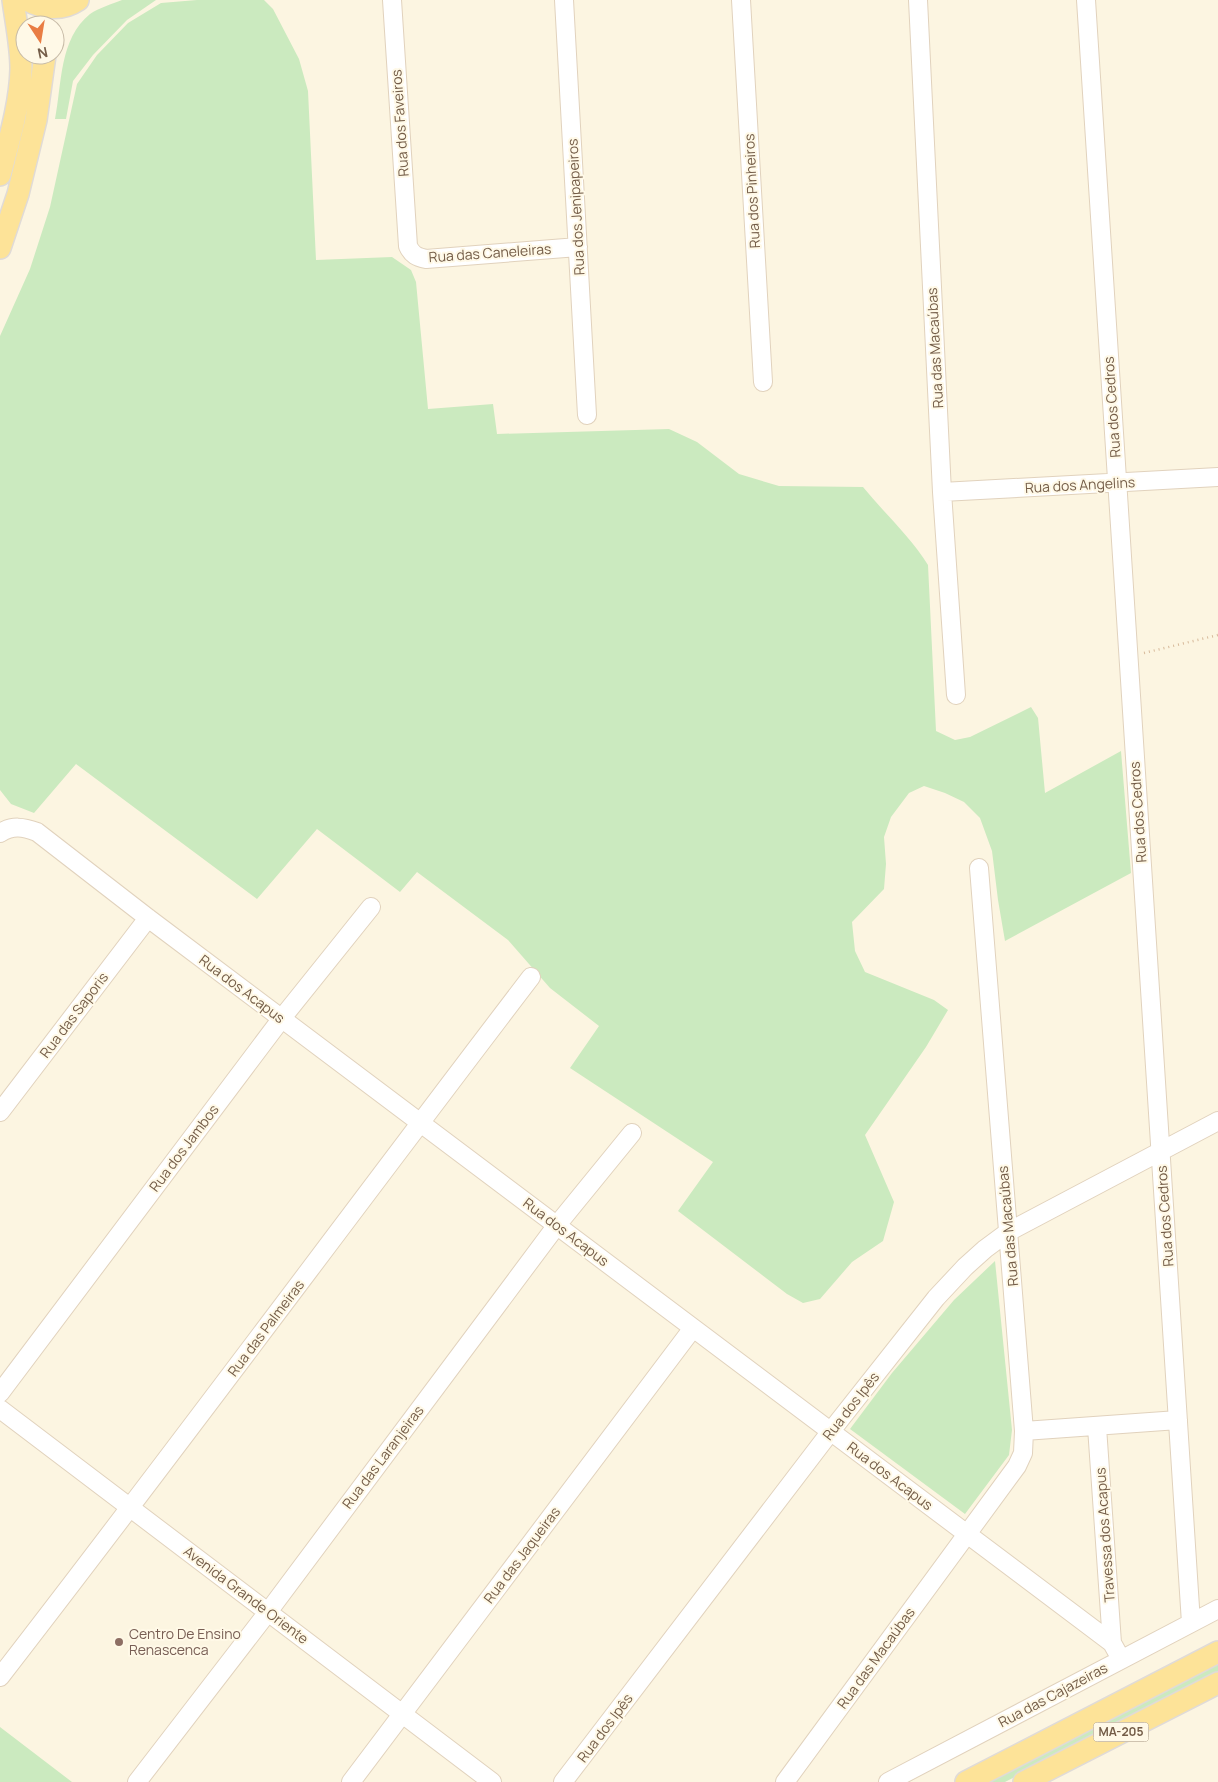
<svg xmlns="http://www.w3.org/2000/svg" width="1218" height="1782" font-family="Manrope,sans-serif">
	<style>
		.green { fill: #cbeabf }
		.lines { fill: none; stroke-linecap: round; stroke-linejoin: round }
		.minor-casing { stroke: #e1d2bd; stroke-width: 20 }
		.major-casing { stroke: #e0dbd7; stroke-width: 24 }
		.path { stroke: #d7ba9b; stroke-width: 2.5; stroke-dasharray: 1 4; stroke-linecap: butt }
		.minor { stroke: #fff; stroke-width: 18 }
		.major { stroke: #fde398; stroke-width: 21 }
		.education-dot { fill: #8d6e63; stroke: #fff9e7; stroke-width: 2 }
		.labels { text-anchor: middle; stroke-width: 4; stroke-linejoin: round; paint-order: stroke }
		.shield { fill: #fff9e7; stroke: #9e8c78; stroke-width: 1 }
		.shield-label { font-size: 12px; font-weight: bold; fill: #745d48 }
		.street-label { font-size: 14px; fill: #745d48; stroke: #fff9e7 }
		.education-label { font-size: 14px; fill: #785e54; stroke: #fff9e7; text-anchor: start }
	</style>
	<rect width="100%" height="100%" fill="#fcf5e1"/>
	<path class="green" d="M 122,0 L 156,0 L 127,20 L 93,55 L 73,81 L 66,119 L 55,119 C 62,84 59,39 90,14 C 99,8 112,4 122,0 Z
		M 197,0 L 264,0 L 273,9 L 299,59 L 308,91 L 316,260 L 392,257 L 411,270 L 416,282 L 428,409 L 493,404 L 497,434 L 669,429 L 697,442 L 739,474 L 779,486 L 863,487 C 884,513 910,536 928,565 L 936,731 L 955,740 L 970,737 L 1031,707 L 1038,718 L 1045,793 L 1121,751 L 1131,873 L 1005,941 L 998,900 L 992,851 L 980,818 L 964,802 L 945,793 L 924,786 L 909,793 L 891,817 L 884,837 L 886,864 L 884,889 L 852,922 L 855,951 L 865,972 L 934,1000 L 948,1010 L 926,1047 L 865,1135 L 894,1202 L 883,1241 L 852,1262 L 820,1299 L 803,1303 L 787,1294 L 678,1211 L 713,1162 L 570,1068 L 599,1026 L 550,988 L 508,940 L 417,872 L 400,892 L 317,829 L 257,899 L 76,764 L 34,813 L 11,804 L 0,790 L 0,336 L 30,269 L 50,207 L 77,84 L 97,55 L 128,23 L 161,3 Z
		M 995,1261 L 1012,1430 L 1009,1455 L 965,1514 L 850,1429 L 892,1373 L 954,1300 Z
		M 1218,1661 L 1218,1672 L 1005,1782 L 980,1782 Z
		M 0,1727 L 72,1782 L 0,1782 Z"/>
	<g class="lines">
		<defs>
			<path id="minor" d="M 392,0 L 408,246 C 412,255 417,257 426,259 L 578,247
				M 564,0 L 587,415
				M 741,0 L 763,382
				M 918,0 L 942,492 L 956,695
				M 1086,0 L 1191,1623
				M 942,492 L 1218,477
				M 0,833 C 13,825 23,827 37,832 L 148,918 L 1112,1643 L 1121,1659
				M 0,1112 L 148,918
				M 0,1393 L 282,1018 L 371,907
				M 0,1409 L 492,1782
				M 1097,1427 L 1112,1643
				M 1024,1431 L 1178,1420
				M 0,1677 C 179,1446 353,1210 531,977
				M 137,1782 L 268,1612 L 557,1225 L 632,1133
				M 351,1782 L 693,1328
				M 563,1782 L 831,1431 L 936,1298 L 965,1267 L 985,1249 L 1008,1232 L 1218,1121
				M 785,1782 L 1017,1466 L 1023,1453 L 1024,1431 L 979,868
				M 888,1782 L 1218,1609"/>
			<path id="major" d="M 27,0 C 43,9 62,11 78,0
				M 0,175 C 9,140 20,105 21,69 C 21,46 16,23 13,0
				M 0,248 L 18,194 L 36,120 L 45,55
				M 966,1782 L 1218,1652
				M 1024,1782 L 1218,1683"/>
		</defs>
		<use href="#minor" class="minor-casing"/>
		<use href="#major" class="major-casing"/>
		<path class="path" d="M 1144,653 L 1218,635"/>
		<use href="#minor" class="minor"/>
		<use href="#major" class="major"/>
	</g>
	<circle class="education-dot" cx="119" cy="1642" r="5"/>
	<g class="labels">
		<rect class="shield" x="1093.5" y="1722.5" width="55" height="19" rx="4"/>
		<g class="shield-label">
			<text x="1121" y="1736">MA-205</text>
		</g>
		<g class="street-label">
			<text transform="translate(400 123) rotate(-94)" y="5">Rua dos Faveiros</text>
			<text transform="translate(752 191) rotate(-93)" y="5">Rua dos Pinheiros</text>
			<text transform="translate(576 207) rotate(-93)" y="5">Rua dos Jenipapeiros</text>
			<text transform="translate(490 253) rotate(-4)" y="5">Rua das Caneleiras</text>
			<text transform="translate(935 348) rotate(-93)" y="5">Rua das Macaúbas</text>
			<text transform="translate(1112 407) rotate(-94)" y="5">Rua dos Cedros</text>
			<text transform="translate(1080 485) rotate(-3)" y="5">Rua dos Angelins</text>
			<text transform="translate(1138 812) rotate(-94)" y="5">Rua dos Cedros</text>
			<text transform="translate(242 989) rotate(37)" y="5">Rua dos Acapus</text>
			<text transform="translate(74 1015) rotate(-53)" y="5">Rua das Saporis</text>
			<text transform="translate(184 1148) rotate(-53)" y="5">Rua dos Jambos</text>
			<text transform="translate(1165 1216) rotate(-94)" y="5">Rua dos Cedros</text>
			<text transform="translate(1008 1226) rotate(-95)" y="5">Rua das Macaúbas</text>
			<text transform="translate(566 1232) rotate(37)" y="5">Rua dos Acapus</text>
			<text transform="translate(266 1328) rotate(-53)" y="5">Rua das Palmeiras</text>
			<text transform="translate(851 1406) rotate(-52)" y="5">Rua dos Ipês</text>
			<text transform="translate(383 1457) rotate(-53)" y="5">Rua das Laranjeiras</text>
			<text transform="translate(890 1476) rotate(37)" y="5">Rua dos Acapus</text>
			<text transform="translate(1105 1535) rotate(-94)" y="5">Travessa dos Acapus</text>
			<text transform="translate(522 1555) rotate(-53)" y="5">Rua das Jaqueiras</text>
			<text transform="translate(246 1595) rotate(37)" y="5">Avenida Grande Oriente</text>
			<text transform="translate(876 1658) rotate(-54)" y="5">Rua das Macaúbas</text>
			<text transform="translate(1053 1695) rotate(-28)" y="5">Rua das Cajazeiras</text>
			<text transform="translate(605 1728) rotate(-53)" y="5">Rua dos Ipês</text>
		</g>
		<g class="education-label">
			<text x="129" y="1639">Centro De Ensino<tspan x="129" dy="16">Renascenca</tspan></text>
		</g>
	</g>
	<g transform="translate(40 40) rotate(168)"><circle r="24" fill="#fff9e7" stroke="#c7bba7"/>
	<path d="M0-4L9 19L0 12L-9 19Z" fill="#e97d43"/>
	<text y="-8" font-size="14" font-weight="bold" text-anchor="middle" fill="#745d48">N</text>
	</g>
</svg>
